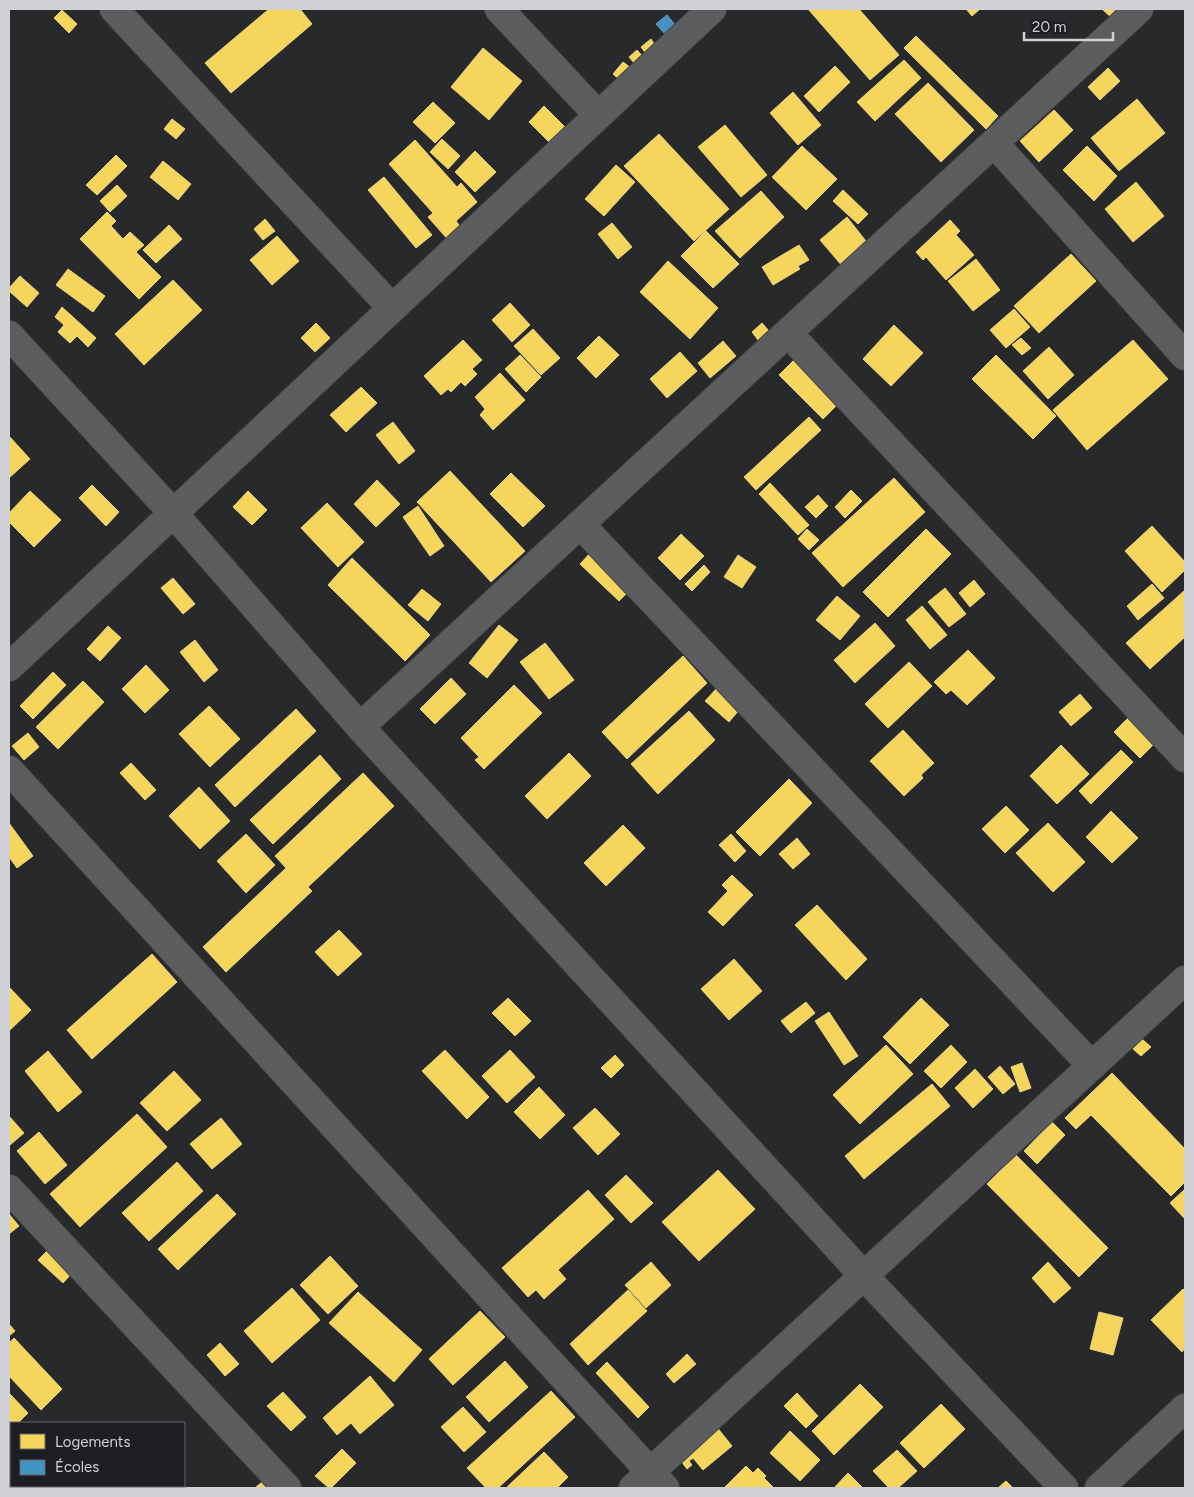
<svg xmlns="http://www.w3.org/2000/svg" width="1194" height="1497" font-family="Figtree,sans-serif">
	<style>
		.homes { fill: #f6d55c; stroke: #ebd480 }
		.schools { fill: #4393c3; stroke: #6da6c8 }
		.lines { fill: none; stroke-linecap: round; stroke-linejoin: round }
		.minor-casing { stroke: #434446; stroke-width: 30 }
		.minor { stroke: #5c5d5f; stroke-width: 28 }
	</style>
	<rect width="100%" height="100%" fill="#27292b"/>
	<path class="homes" d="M 269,9 L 300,9 L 312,24 L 231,93 L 205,63 Z
		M 808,9 L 859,9 L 899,55 L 870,80 Z
		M 966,9 L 980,9 L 972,16 Z
		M 1102,9 L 1123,9 L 1113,19 Z
		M 62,10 L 77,24 L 69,33 L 54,18 Z
		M 916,36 L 998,116 L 986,129 L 904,48 Z
		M 651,39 L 657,48 L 647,55 L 641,47 Z
		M 483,48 L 522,81 L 489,120 L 451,87 Z
		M 637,50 L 647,61 L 639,69 L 629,57 Z
		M 904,60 L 921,78 L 875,121 L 857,102 Z
		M 623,62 L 631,68 L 621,81 L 613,74 Z
		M 835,66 L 850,82 L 819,112 L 804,96 Z
		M 1108,68 L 1120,81 L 1100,100 L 1088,87 Z
		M 928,83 L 974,130 L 941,162 L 895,114 Z
		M 793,92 L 821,125 L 798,145 L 770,113 Z
		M 1137,99 L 1165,133 L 1119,171 L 1091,138 Z
		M 433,102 L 455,123 L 435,143 L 413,122 Z
		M 544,106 L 568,130 L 552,145 L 529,122 Z
		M 1054,110 L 1073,130 L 1039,162 L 1020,141 Z
		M 172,119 L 185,129 L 176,139 L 164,129 Z
		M 725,125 L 767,175 L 741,197 L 698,147 Z
		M 659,134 L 729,209 L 694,241 L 624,166 Z
		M 442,139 L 460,156 L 448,169 L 430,152 Z
		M 415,140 L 457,187 L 461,183 L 477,202 L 456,221 L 463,230 L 450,242 L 428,217 L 433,213 L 389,164 Z
		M 802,146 L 837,179 L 806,210 L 772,177 Z
		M 1087,146 L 1117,176 L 1094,201 L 1063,170 Z
		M 475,151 L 496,172 L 475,192 L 455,172 Z
		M 116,155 L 127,166 L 97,195 L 86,185 Z
		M 163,161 L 191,184 L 178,200 L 150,177 Z
		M 616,165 L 635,182 L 604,216 L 585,199 Z
		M 384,177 L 432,235 L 416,248 L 368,190 Z
		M 1136,182 L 1164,216 L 1133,242 L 1105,209 Z
		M 117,185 L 127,196 L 110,212 L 100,201 Z
		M 843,190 L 868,214 L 858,224 L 833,201 Z
		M 761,191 L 784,217 L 740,258 L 715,231 Z
		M 107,212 L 116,221 L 111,226 L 123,239 L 130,232 L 144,245 L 136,252 L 161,277 L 139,299 L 80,239 Z
		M 847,217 L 869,245 L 843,267 L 820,240 Z
		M 265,219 L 275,231 L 263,240 L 254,229 Z
		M 950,220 L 960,231 L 956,235 L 974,255 L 946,280 L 926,257 L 923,260 L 916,252 Z
		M 612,223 L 632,247 L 618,259 L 598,234 Z
		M 169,225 L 182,239 L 156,263 L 143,250 Z
		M 706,231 L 739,264 L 713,288 L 681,256 Z
		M 277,236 L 299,261 L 272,285 L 250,260 Z
		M 799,245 L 809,260 L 798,266 L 800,269 L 773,285 L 762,267 Z
		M 1071,254 L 1096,281 L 1039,333 L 1014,306 Z
		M 976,259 L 1000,290 L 973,311 L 948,281 Z
		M 668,261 L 718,308 L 690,339 L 640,292 Z
		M 68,269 L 105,296 L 93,312 L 56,285 Z
		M 20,276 L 39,293 L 27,307 L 9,291 L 9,288 Z
		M 173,280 L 202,310 L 144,365 L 115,334 Z
		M 510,303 L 530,325 L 512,342 L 492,320 Z
		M 62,307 L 96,338 L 88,347 L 77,336 L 70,343 L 58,332 L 64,325 L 55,317 Z
		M 1014,309 L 1030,327 L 1006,348 L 990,330 Z
		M 316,323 L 330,338 L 315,352 L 301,338 Z
		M 762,323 L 769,331 L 758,340 L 752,332 Z
		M 894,325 L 923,353 L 891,386 L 863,359 Z
		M 533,329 L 560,358 L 541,375 L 514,346 Z
		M 599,336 L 619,355 L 596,378 L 577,358 Z
		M 1021,338 L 1031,348 L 1022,355 L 1012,345 Z
		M 463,340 L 482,360 L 472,369 L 477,374 L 465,386 L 461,382 L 451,392 L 448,389 L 441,395 L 424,376 Z
		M 1133,340 L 1168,379 L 1087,450 L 1053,410 Z
		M 723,341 L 736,356 L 710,378 L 698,363 Z
		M 1049,347 L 1074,375 L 1048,399 L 1023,371 Z
		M 680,352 L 697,371 L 667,398 L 650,379 Z
		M 520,355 L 541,377 L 526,392 L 505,369 Z
		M 996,355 L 1056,416 L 1033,439 L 972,379 Z
		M 795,359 L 840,402 L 823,419 L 779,375 Z
		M 500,373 L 525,400 L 493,430 L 480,415 L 485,409 L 475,397 Z
		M 361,387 L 377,403 L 346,432 L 330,415 Z
		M 809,417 L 821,430 L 756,490 L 744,477 Z
		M 393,422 L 415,451 L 399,464 L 376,435 Z
		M 9,436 L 30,459 L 9,478 Z
		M 450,471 L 525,551 L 491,582 L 417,502 Z
		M 511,473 L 545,506 L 523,527 L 490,494 Z
		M 894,478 L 925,512 L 843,587 L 812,553 Z
		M 377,480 L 400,504 L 376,527 L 354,504 Z
		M 770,483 L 809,525 L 798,535 L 759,494 Z
		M 92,485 L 119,512 L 106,526 L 79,498 Z
		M 851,490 L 862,501 L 845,518 L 835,507 Z
		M 30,491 L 61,520 L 34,547 L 9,522 L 9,513 Z
		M 248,491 L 267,510 L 252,525 L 233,507 Z
		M 818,495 L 828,506 L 816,518 L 805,507 Z
		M 327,503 L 364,542 L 338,567 L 301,528 Z
		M 418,506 L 444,546 L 430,556 L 403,517 Z
		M 1152,526 L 1185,562 L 1185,570 L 1162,592 L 1125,551 Z
		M 807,529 L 819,540 L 809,550 L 798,539 Z
		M 926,529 L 951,554 L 888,617 L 863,592 Z
		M 681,534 L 704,556 L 680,580 L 658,558 Z
		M 591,552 L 631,589 L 619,601 L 580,564 Z
		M 738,555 L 756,567 L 742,588 L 724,577 Z
		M 352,558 L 430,635 L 405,661 L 328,585 Z
		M 704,565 L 710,572 L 692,591 L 685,584 Z
		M 173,578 L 195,604 L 183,614 L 161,588 Z
		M 974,580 L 985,594 L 970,607 L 959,593 Z
		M 1152,584 L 1164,598 L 1138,620 L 1127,606 Z
		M 945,588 L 966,614 L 949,627 L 928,602 Z
		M 422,589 L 441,604 L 428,621 L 408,605 Z
		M 1185,590 L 1185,637 L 1150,669 L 1126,643 Z
		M 837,596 L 860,616 L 840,640 L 816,620 Z
		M 922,606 L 947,635 L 930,649 L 906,620 Z
		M 875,623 L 895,646 L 855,683 L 834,660 Z
		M 499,625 L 518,640 L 487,678 L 469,663 Z
		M 108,626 L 121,638 L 100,661 L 87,649 Z
		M 195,640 L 218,670 L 204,682 L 180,652 Z
		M 545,643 L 574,680 L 549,699 L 520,662 Z
		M 968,650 L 995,678 L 967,705 L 951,690 L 946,694 L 934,682 Z
		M 683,656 L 707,683 L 627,759 L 602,732 Z
		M 909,662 L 932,686 L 888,728 L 865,704 Z
		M 146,665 L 169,690 L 145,713 L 122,689 Z
		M 53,672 L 66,685 L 33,719 L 20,706 Z
		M 451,678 L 466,694 L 435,724 L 420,709 Z
		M 83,681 L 104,702 L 58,749 L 36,727 Z
		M 514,685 L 542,713 L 484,769 L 475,760 L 479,757 L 461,738 Z
		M 717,688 L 740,709 L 729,722 L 705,701 Z
		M 1080,694 L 1092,708 L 1071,726 L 1059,712 Z
		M 209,706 L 240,739 L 210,767 L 179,734 Z
		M 296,709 L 316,731 L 235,807 L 215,785 Z
		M 689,711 L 715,740 L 658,794 L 631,764 Z
		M 1131,715 L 1157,741 L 1140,758 L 1114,732 Z
		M 903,730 L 934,763 L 921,775 L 923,778 L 904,796 L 870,761 Z
		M 28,733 L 39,747 L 24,760 L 12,746 Z
		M 1061,745 L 1089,774 L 1057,804 L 1030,776 Z
		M 1121,750 L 1133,762 L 1091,804 L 1079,791 Z
		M 569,753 L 591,776 L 547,819 L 525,796 Z
		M 320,755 L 341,779 L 273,844 L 250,820 Z
		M 131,763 L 156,790 L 145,800 L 120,773 Z
		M 363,773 L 394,806 L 308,887 L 312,891 L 226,972 L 203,947 L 286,868 L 275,856 Z
		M 789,779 L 812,803 L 760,856 L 736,832 Z
		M 199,787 L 230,821 L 200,849 L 169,816 Z
		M 1006,806 L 1029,830 L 1005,853 L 982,829 Z
		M 1111,811 L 1138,838 L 1112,863 L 1086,837 Z
		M 9,823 L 33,856 L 17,868 L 9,857 Z
		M 1048,823 L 1085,862 L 1053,892 L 1016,853 Z
		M 623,825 L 645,848 L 606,886 L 584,863 Z
		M 246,834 L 275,865 L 246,893 L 217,861 Z
		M 731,834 L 746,851 L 735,862 L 719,845 Z
		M 797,838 L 810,854 L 793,869 L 779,854 Z
		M 732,875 L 753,895 L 723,926 L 708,912 L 728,891 L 722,885 Z
		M 817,905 L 867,959 L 846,980 L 795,925 Z
		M 339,930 L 362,954 L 338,976 L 315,952 Z
		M 152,954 L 177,982 L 92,1059 L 67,1030 Z
		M 734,959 L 762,991 L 729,1020 L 701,989 Z
		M 9,987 L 31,1010 L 9,1031 Z
		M 508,998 L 531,1021 L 515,1036 L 492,1013 Z
		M 921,998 L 949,1025 L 910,1064 L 883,1037 Z
		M 806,1002 L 815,1013 L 791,1033 L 781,1021 Z
		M 829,1012 L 858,1056 L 844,1065 L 815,1021 Z
		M 1142,1039 L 1151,1047 L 1141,1056 L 1133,1049 Z
		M 886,1045 L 913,1074 L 860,1124 L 833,1095 Z
		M 951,1045 L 967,1062 L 941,1088 L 924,1071 Z
		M 445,1050 L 489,1097 L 467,1119 L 422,1071 Z
		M 510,1050 L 535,1077 L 507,1103 L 482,1076 Z
		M 48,1051 L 82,1092 L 58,1112 L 25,1071 Z
		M 615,1055 L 624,1065 L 611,1078 L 601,1068 Z
		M 1022,1063 L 1031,1088 L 1020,1092 L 1011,1067 Z
		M 1000,1066 L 1015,1084 L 1003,1094 L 988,1077 Z
		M 975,1069 L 993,1089 L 973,1108 L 955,1088 Z
		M 174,1071 L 201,1100 L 167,1131 L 140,1103 Z
		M 1112,1073 L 1185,1149 L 1185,1182 L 1171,1196 L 1091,1115 L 1076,1129 L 1065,1118 Z
		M 932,1084 L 950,1106 L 864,1179 L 845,1156 Z
		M 539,1087 L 565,1115 L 540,1139 L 514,1112 Z
		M 595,1108 L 620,1134 L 598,1155 L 573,1128 Z
		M 137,1114 L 167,1147 L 80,1227 L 50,1194 Z
		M 9,1116 L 24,1133 L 10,1145 L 9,1144 Z
		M 221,1118 L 242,1144 L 212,1169 L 190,1144 Z
		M 1052,1122 L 1065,1135 L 1037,1164 L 1024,1151 Z
		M 39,1132 L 67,1165 L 45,1184 L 17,1151 Z
		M 1016,1155 L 1108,1248 L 1079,1277 L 987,1184 Z
		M 177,1162 L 203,1191 L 149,1241 L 122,1213 Z
		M 718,1170 L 755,1209 L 699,1261 L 662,1222 Z
		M 626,1175 L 653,1203 L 631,1223 L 605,1195 Z
		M 1185,1189 L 1185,1219 L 1170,1203 Z
		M 588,1190 L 614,1219 L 558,1270 L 566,1279 L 544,1299 L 536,1290 L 528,1297 L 502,1268 Z
		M 217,1194 L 236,1214 L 178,1270 L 158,1249 Z
		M 9,1214 L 19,1226 L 9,1234 Z
		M 47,1251 L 72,1273 L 63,1283 L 38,1260 Z
		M 330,1256 L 358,1286 L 328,1314 L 300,1285 Z
		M 651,1262 L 671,1285 L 646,1308 L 625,1285 Z
		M 1048,1262 L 1071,1288 L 1054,1303 L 1032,1278 Z
		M 292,1288 L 320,1320 L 272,1363 L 244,1331 Z
		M 1183,1289 L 1185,1291 L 1185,1348 L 1182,1352 L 1151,1320 Z
		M 628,1290 L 647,1311 L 588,1365 L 570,1344 Z
		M 358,1292 L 422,1350 L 394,1382 L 329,1323 Z
		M 480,1311 L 505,1337 L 453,1385 L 429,1359 Z
		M 1099,1312 L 1123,1318 L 1113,1355 L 1090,1349 Z
		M 9,1324 L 15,1331 L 9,1336 Z
		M 14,1338 L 62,1389 L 41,1410 L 9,1376 L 9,1343 Z
		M 220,1343 L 239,1364 L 225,1376 L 207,1355 Z
		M 687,1354 L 696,1364 L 674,1383 L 666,1374 Z
		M 505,1361 L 528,1387 L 489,1422 L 466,1397 Z
		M 607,1362 L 649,1407 L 638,1418 L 596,1373 Z
		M 370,1376 L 394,1405 L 360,1434 L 351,1423 L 337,1435 L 323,1418 Z
		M 860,1384 L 883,1407 L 834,1455 L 812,1431 Z
		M 551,1391 L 575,1417 L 498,1488 L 486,1488 L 467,1468 Z
		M 283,1392 L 306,1417 L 291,1431 L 267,1406 Z
		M 9,1393 L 28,1413 L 18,1423 L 11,1423 L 11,1430 L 9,1433 Z
		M 797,1393 L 818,1416 L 806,1428 L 784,1406 Z
		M 941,1404 L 965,1429 L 924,1468 L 900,1443 Z
		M 463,1407 L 486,1432 L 464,1452 L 441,1427 Z
		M 716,1426 L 732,1446 L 703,1470 L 693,1458 L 689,1461 L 692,1465 L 687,1469 L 678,1457 Z
		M 790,1431 L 820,1460 L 800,1481 L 770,1453 Z
		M 11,1447 L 11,1486 L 20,1486 L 17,1488 L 9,1488 L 9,1450 Z
		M 342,1449 L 356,1463 L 331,1488 L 329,1488 L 315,1476 Z
		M 897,1450 L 917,1471 L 898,1488 L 889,1488 L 873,1471 Z
		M 544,1452 L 568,1477 L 557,1488 L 506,1488 Z
		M 746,1466 L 753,1473 L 758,1468 L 766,1476 L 764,1478 L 774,1488 L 724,1488 Z
		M 848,1473 L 863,1488 L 834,1488 Z
		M 1006,1481 L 1013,1488 L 998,1488 Z
		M 262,1482 L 268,1488 L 255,1488 Z
		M 43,1486 L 84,1486 L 87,1488 L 41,1488 Z
		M 114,1486 L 141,1486 L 138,1488 L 112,1488 Z"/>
	<path class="schools" d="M 667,15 L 676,26 L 666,35 L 656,24 Z"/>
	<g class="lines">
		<defs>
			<path id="minor" d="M 114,9 L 392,308
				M 499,9 L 598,115
				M 994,143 L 1185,356
				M 788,333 L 1185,758
				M 9,335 L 173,513 L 360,727 L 864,1276 L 1064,1488
				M 580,524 L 1092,1066
				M 9,667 L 712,9
				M 360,727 L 1139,9
				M 9,770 L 665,1488
				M 9,1189 L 287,1488
				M 633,1488 L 1185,980
				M 1099,1488 L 1185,1408"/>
		</defs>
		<use href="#minor" class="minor-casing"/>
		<use href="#minor" class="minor"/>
	</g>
	<rect width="1194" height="1497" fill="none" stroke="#d0d1d4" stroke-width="20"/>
	<rect x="10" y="1422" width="175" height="65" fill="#1d1e23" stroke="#65666a"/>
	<rect x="20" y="1434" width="25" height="15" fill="#f6d55c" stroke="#65666a"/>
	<text x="55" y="1447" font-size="15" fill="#d0d1d4">Logements</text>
	<rect x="20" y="1460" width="25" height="15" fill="#4393c3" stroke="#65666a"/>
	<text x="55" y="1472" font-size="15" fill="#d0d1d4">Écoles</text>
	<path d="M1024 32v8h89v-8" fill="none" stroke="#d0d1d4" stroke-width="2.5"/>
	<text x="1032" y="32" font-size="15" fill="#d0d1d4" stroke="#1d1e23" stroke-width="4" paint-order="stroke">20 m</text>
</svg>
